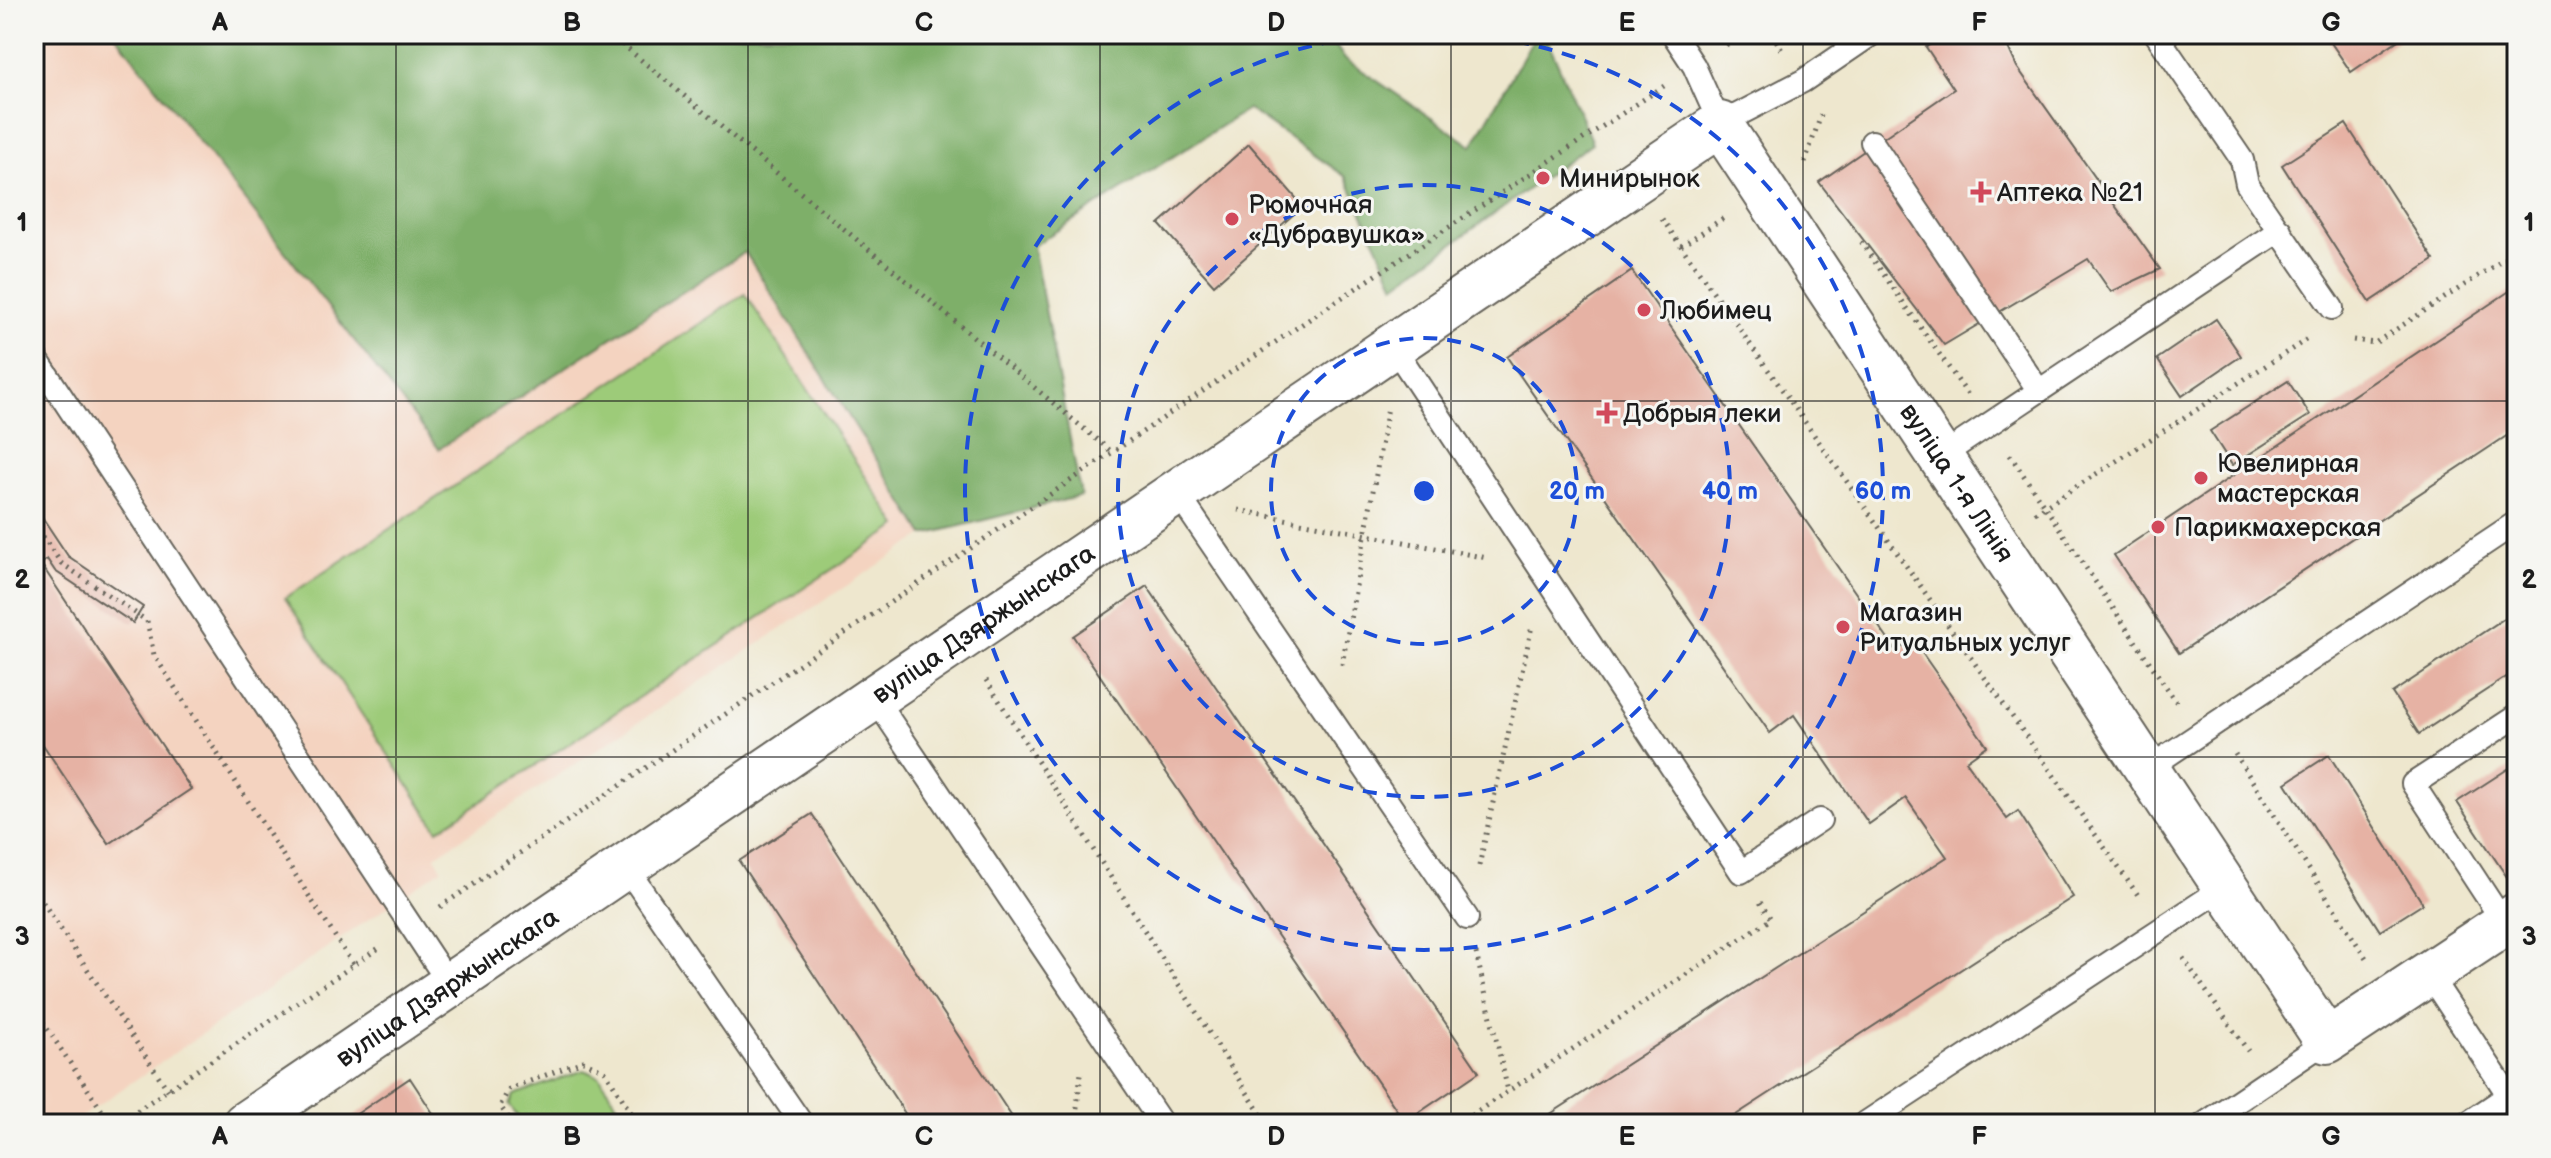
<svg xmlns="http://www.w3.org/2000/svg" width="2551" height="1158" font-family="'Balsamiq Sans',sans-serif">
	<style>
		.built { fill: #f4d3c0 }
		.green { fill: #9dcb79; stroke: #5c744a; stroke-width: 2 }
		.forest { fill: #7eaf69; stroke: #4d6642; stroke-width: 2 }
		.building { fill: #e6b2a4 }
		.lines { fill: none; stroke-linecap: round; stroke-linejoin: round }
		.service-casing { stroke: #66635a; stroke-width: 26 }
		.minor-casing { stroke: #66635a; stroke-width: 48 }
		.path { stroke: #66635a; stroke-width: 5; stroke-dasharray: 2 6; stroke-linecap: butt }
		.service { stroke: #fff; stroke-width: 22 }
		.minor { stroke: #fff; stroke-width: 44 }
		.grid { fill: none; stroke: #1c1c1c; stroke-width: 2; stroke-opacity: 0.55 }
		.ring { fill: none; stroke: #1d4ed8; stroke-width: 4; stroke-dasharray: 14 10 }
		.poi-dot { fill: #d1495b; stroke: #f6f6f2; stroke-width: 3 }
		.labels { text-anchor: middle; stroke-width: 6; stroke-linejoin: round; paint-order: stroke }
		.poi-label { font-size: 26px; fill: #1c1c1c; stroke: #f6f6f2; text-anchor: start }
		.street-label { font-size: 26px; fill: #1c1c1c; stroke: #f6f6f2 }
		.centre { fill: #1d4ed8; stroke: #f6f6f2; stroke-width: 4 }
		.ring-label { font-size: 24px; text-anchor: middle; font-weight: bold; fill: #1d4ed8; stroke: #f6f6f2; stroke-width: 6; stroke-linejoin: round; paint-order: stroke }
		.neatline { fill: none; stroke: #1c1c1c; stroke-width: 3 }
		.grid-label { font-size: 26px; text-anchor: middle; font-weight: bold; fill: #1c1c1c }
	</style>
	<rect width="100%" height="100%" fill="#f6f6f2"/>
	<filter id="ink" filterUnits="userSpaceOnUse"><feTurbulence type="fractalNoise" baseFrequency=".0125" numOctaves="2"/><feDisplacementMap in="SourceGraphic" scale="16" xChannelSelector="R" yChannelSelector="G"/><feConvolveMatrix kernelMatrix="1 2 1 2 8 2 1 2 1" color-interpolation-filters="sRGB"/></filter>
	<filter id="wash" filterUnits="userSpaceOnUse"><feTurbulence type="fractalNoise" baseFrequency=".006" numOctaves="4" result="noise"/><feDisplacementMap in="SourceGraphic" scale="32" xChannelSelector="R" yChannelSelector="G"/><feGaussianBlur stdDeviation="1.8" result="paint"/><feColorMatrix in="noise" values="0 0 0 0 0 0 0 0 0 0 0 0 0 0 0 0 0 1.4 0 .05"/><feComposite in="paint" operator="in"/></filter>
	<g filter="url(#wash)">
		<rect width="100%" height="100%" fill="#eee7ce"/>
		<path class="built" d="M 34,34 L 115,34 L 439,449 L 745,251 L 924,535 L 435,856 L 442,869 L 71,1124 L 34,1124 Z"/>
		<path class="green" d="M 745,294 L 898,526 L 438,830 L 285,598 Z
			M 584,1070 L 600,1077 L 629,1124 L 523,1124 L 509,1105 L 514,1095 Z"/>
		<path class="forest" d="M 115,34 L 1328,34 L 1344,58 L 1472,146 L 1536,34 L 1545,34 L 1592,143 L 1395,285 L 1346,177 L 1248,109 L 1033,246 L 1081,496 L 924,535 L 745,252 L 439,449 Z"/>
		<g id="blocks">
			<path class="building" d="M 1947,34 L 2002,34 L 2017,67 L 2160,269 L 2111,292 L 2088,259 L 1944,345 L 1819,182 L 1954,89 L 1926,47 Z
				M 2325,34 L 2407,34 L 2351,72 Z
				M 2346,124 L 2434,260 L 2370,302 L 2282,165 Z
				M 1249,144 L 1303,206 L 1214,285 L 1159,224 Z
				M 1632,271 L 1896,651 L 1913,640 L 1987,746 L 1966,761 L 2007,819 L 2018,811 L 2073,897 L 1722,1124 L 1535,1124 L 1947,857 L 1906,798 L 1869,824 L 1794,715 L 1770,733 L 1507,357 Z
				M 2517,286 L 2517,429 L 2179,653 L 2114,555 Z
				M 2216,319 L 2241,356 L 2182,396 L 2157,359 Z
				M 2288,381 L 2310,415 L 2232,465 L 2210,431 Z
				M 34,505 L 68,556 L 143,607 L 133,623 L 55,571 L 47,559 L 41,564 L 191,789 L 109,844 L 34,731 Z
				M 1147,586 L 1479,1072 L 1405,1122 L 1073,636 Z
				M 2511,614 L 2517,623 L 2517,670 L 2419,734 L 2392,693 Z
				M 2329,755 L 2423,904 L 2380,931 L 2286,783 Z
				M 2517,763 L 2517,874 L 2509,880 L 2457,802 Z
				M 812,814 L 1012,1117 L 1002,1124 L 912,1124 L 739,861 Z
				M 410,1078 L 440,1124 L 342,1124 Z"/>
		</g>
	</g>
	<g filter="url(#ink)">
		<use href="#blocks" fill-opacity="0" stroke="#66635a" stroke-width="2"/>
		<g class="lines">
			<defs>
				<path id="service" d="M 1673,34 L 1694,66 L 1720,124 L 1803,81 L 1872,34
					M 2156,34 L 2242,160 L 2247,184 L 2332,308
					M 2513,34 L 2517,40
					M 1872,142 L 2039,391
					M 1393,346 L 1741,872 L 1820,820
					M 34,355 L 450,985
					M 1940,457 L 2280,230
					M 1177,493 L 1467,918
					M 874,697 L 1162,1124
					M 2147,769 L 2517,522
					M 625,866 L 802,1124
					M 2504,923 L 2413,784 L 2517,716
					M 2428,973 L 2517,1108
					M 1864,1124 L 2225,887
					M 2204,1124 L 2327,1041
					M 2466,1124 L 2509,1095"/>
				<g id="minor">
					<path id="s1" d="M 245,1124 L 1720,124 L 2327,1041 L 2517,915"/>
				</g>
			</defs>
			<use href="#service" class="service-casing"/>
			<use href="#minor" class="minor-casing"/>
			<path class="path" d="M 610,34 L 1113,453
				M 1772,34 L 1782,50
				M 1726,45 L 1743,34
				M 1805,162 L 1821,115
				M 1662,219 L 2140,898
				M 1861,242 L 1968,395
				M 1681,246 L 1725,217
				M 2353,340 L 2375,343 L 2517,251
				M 2010,455 L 2179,706
				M 1238,510 L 1487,558
				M 2035,513 L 2309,338
				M 34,523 L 61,563 L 147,621 L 154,655 L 354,966
				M 1342,665 L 1388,407
				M 986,680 L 1267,1124
				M 2235,754 L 2366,958
				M 1479,866 L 1532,626
				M 34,889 L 168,1090
				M 440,907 L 1320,312 L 1664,86
				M 1476,953 L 1508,1091
				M 2183,958 L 2248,1051
				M 34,1009 L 111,1124
				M 117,1124 L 382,946
				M 513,1124 L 500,1106 L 509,1089 L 583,1061 L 605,1071 L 638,1124
				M 1075,1124 L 1081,1073
				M 1458,1124 L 1771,919 L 1760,902"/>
			<use href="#service" class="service"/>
			<use href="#minor" class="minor"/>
		</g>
	</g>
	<path class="grid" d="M 396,34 L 396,1124M 748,34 L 748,1124M 1100,34 L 1100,1124M 1451,34 L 1451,1124M 1803,34 L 1803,1124M 2155,34 L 2155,1124M 34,401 L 2517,401M 34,757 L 2517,757"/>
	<g class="ring">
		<circle cx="1424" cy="491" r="153"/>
		<circle cx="1424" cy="491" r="306"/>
		<path d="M1468 34A459 459 0 1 1 1380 34"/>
	</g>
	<g class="poi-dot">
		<circle cx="1543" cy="178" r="8"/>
		<path d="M1977 180h8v8h8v8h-8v8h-8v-8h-8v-8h8z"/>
		<circle cx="1232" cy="219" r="8"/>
		<circle cx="1644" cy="310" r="8"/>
		<path d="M1603 401h8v8h8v8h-8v8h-8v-8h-8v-8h8z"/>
		<circle cx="2201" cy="478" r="8"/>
		<circle cx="2158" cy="527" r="8"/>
		<circle cx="1843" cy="627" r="8"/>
	</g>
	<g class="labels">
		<g class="poi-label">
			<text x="1559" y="187">Минирынок</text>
			<text x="1997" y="201">Аптека №21</text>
			<text x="1248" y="213">Рюмочная<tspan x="1248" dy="30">«Дубравушка»</tspan></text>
			<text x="1660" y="319">Любимец</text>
			<text x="1623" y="422">Добрыя леки</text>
			<text x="2217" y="472">Ювелирная<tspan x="2217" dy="30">мастерская</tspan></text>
			<text x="2174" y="536">Парикмахерская</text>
			<text x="1859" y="621">Магазин<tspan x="1859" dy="30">Ритуальных услуг</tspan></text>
		</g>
		<g class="street-label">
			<text dy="9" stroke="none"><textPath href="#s1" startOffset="2212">вуліца 1-я Лінія</textPath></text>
			<text dy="9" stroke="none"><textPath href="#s1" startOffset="892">вуліца Дзяржынскага</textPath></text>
			<text dy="9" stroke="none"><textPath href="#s1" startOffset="244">вуліца Дзяржынскага</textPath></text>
		</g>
	</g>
	<circle cx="1424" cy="491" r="12" class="centre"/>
	<g class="ring-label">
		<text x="1577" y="499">20 m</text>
		<text x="1730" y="499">40 m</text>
		<text x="1883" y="499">60 m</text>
	</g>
	<rect width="2551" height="1158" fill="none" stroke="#f6f6f2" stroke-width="88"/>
	<rect x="44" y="44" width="2463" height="1070" class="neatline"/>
	<g class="grid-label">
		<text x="220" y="31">A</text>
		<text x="572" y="31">B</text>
		<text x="924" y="31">C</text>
		<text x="1276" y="31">D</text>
		<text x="1627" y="31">E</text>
		<text x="1979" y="31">F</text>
		<text x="2331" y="31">G</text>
		<text x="22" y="231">1</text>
		<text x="2529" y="231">1</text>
		<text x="22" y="588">2</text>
		<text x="2529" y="588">2</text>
		<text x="22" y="945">3</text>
		<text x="2529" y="945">3</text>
		<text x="220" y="1145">A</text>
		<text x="572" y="1145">B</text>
		<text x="924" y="1145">C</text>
		<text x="1276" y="1145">D</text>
		<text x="1627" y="1145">E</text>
		<text x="1979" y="1145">F</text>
		<text x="2331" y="1145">G</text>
	</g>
</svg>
